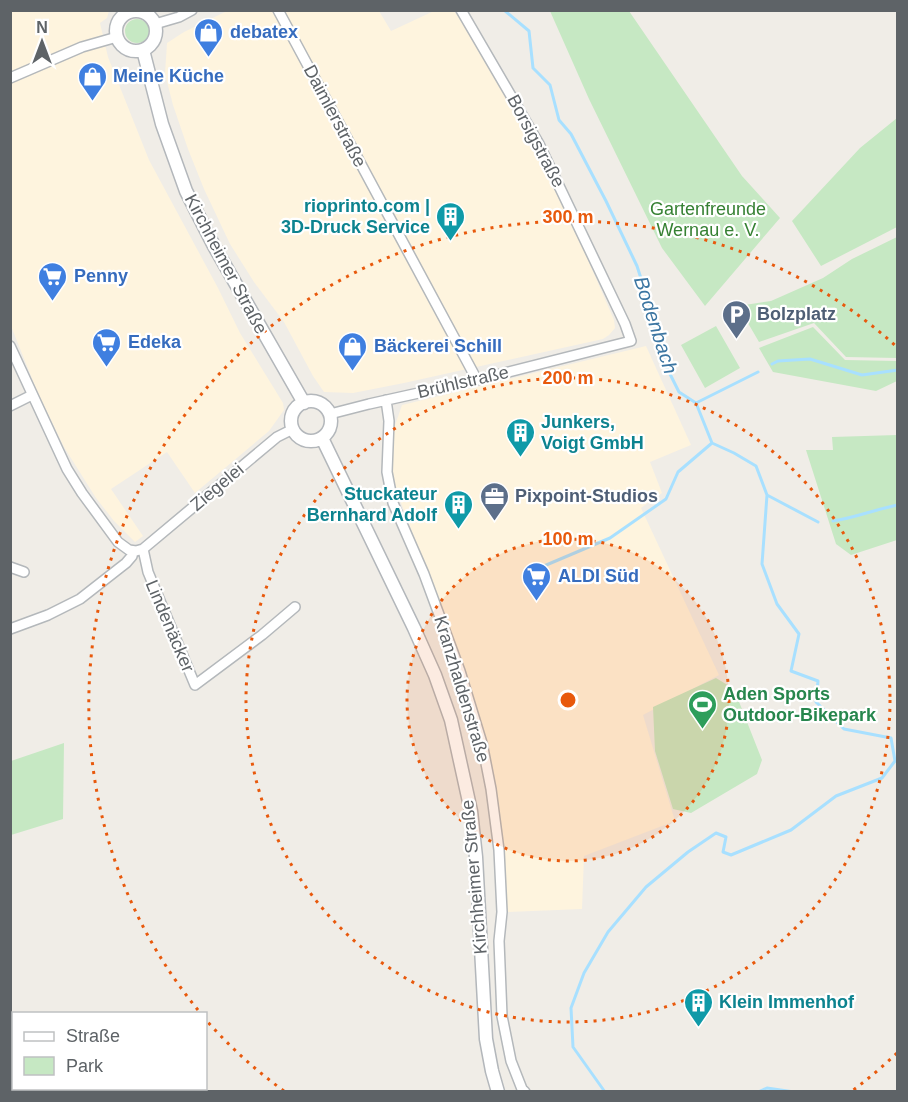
<svg xmlns="http://www.w3.org/2000/svg" width="908" height="1102" font-family="Arial,sans-serif">
	<style>
		.commercial { fill: #fef4de }
		.green { fill: #c6e8c3 }
		.lines { fill: none; stroke-linecap: round; stroke-linejoin: round }
		.stream { stroke: #a8e0ff; stroke-width: 3 }
		.street-casing { stroke: #b4b8bb; stroke-width: 12 }
		.secondary-casing { stroke: #b3b7bb; stroke-width: 15 }
		.street { stroke: #fff; stroke-width: 9 }
		.secondary { stroke: #fff; stroke-width: 12 }
		.ring { fill: none; stroke: #e8590c; stroke-width: 3; stroke-dasharray: 3 6 }
		.labels { text-anchor: middle; stroke-width: 4.5; stroke-linejoin: round; paint-order: stroke }
		.shop-label { font-size: 18px; font-weight: bold; fill: #366cbe; stroke: #fff; text-anchor: start }
		.street-label { font-size: 18px; fill: #5e6367; stroke: #fff }
		.culture-label { font-size: 18px; font-weight: bold; fill: #0d838f; stroke: #fff; text-anchor: end }
		.park-label { font-size: 18px; fill: #368133; stroke: #fff }
		.service-label { font-size: 18px; font-weight: bold; fill: #4e5e75; stroke: #fff; text-anchor: start }
		.leisure-label { font-size: 18px; font-weight: bold; fill: #27864d; stroke: #fff; text-anchor: start }
		.water-label { font-size: 20px; font-style: italic; fill: #3c76a2; stroke: #fff }
		.centre { fill: #e8590c; stroke: #fff; stroke-width: 3 }
		.ring-label { font-size: 18px; text-anchor: middle; font-weight: bold; fill: #e8590c; stroke: #fff; stroke-width: 4.5; stroke-linejoin: round; paint-order: stroke }
	</style>
	<rect width="100%" height="100%" fill="#f0ede7"/>
	<path class="commercial" d="M 10,11 L 109,11 L 107,18 L 100,23 L 108,57 L 149,160 L 218,288 L 240,333 L 283,403 L 284,410 L 269,431 L 195,493 L 167,452 L 111,489 L 143,536 L 135,542 L 114,521 L 96,498 L 64,447 L 37,391 L 11,326 Z
		M 227,11 L 379,11 L 391,31 L 434,11 L 454,11 L 477,44 L 508,99 L 561,203 L 585,253 L 614,320 L 615,328 L 609,335 L 603,339 L 404,383 L 353,393 L 324,392 L 313,376 L 284,322 L 254,282 L 230,244 L 204,189 L 188,149 L 173,105 L 165,74 L 167,43 L 184,32 Z
		M 646,346 L 691,445 L 650,462 L 662,493 L 641,508 L 719,675 L 643,715 L 675,821 L 584,856 L 582,909 L 507,912 L 502,851 L 492,780 L 430,579 L 392,479 L 391,437 L 402,405 Z"/>
	<path class="green" d="M 550,11 L 629,11 L 742,176 L 780,218 L 705,306 L 662,248 L 589,99 Z
		M125 31a12 12 0 1 1 24 0a12 12 0 1 1-24 0Z
		M 897,118 L 897,227 L 821,266 L 792,221 L 860,148 Z
		M 897,237 L 897,358 L 846,357 L 814,323 L 759,342 L 738,306 L 771,301 L 823,278 L 852,259 Z
		M 716,326 L 740,368 L 705,388 L 681,345 Z
		M 813,327 L 845,360 L 897,361 L 897,381 L 876,391 L 773,372 L 759,348 Z
		M 897,435 L 897,540 L 851,555 L 836,544 L 806,450 L 833,450 L 832,437 Z
		M 716,678 L 734,689 L 762,760 L 757,774 L 691,813 L 673,809 L 655,751 L 653,707 Z
		M 64,743 L 63,819 L 11,835 L 11,761 Z"/>
	<g class="lines">
		<path class="stream" d="M 504,10 L 529,31 L 533,68 L 550,85 L 559,120 L 571,134 L 606,201 L 637,266 L 653,316 L 655,333 L 666,366 L 679,392 L 696,403 L 712,443 L 734,453 L 756,466 L 767,495 L 762,564 L 777,604 L 799,634 L 791,671 L 818,681 L 816,702 L 844,729 L 891,738 L 895,761 L 882,778 L 836,796 L 791,830 L 731,855 L 723,852 L 726,837 L 716,833 L 688,852 L 646,887 L 608,932 L 584,973 L 571,1008 L 573,1047 L 605,1092
			M 772,364 L 778,361 L 810,359 L 862,375 L 898,370
			M 696,403 L 758,372
			M 767,495 L 818,522
			M 833,521 C 855,518 876,509 898,505
			M 525,574 L 610,538 L 666,499 L 678,472 L 712,443
			M 758,1092 L 767,1088 L 794,1092"/>
		<defs>
			<path id="street" d="M 278,10 L 477,380
				M 155,24 L 179,17 L 192,10
				M 10,78 L 82,47 L 117,37
				M 10,346 L 67,469 L 82,493 L 118,542 L 129,550 L 136,551 L 143,549
				M 386,400 L 389,421 L 387,472 L 393,503 L 424,574 L 460,671 L 482,743 L 491,789 L 499,850 L 502,912 L 499,941 L 502,1016 L 511,1061 L 522,1089 L 525,1092
				M 10,406 L 32,395
				M 330,414 L 369,404 L 477,380 L 631,341 L 625,324 L 539,144 L 461,10
				M 143,549 L 148,572 L 195,685 L 262,635 L 295,607
				M 143,549 L 277,437 L 293,429
				M 10,567 L 24,572
				M 10,629 L 48,615 L 80,599 L 126,563 L 132,556 L 133,551"/>
			<path id="secondary" d="M116 31a20 20 0 1 1 40 0a20 20 0 1 1-40 0Z
				M 143,50 L 162,124 L 186,191 L 214,246 L 304,403
				M291 421a20 20 0 1 1 40 0a20 20 0 1 1-40 0Z
				M 322,438 L 414,628 L 435,675 L 451,720 L 471,811 L 476,857 L 486,1039 L 492,1071 L 498,1092"/>
		</defs>
		<use href="#street" class="street-casing"/>
		<use href="#secondary" class="secondary-casing"/>
		<use href="#street" class="street"/>
		<use href="#secondary" class="secondary"/>
	</g>
	<circle cx="568" cy="700" r="161" fill="#e8590c" fill-opacity=".12"/>
	<g class="ring">
		<circle cx="568" cy="700" r="161"/>
		<circle cx="568" cy="700" r="322"/>
		<path d="M897 1053A483 483 0 0 1 852 1091M284 1091A483 483 0 0 1 206 1020M198 1010A483 483 0 0 1 897 347"/>
	</g>
	<defs>
		<symbol id="shop-pin" viewBox="-11 -11 22 30"><path d="M0 17L-7.5 6A9.5 9.5 0 1 1 7.5 6Z" fill="#3f7fe0" stroke="#fff"/><path d="M-5-2.5h2.3a2.7 3.5 0 0 1 5.4 0H5L5.5 6h-11ZM-1.5-2.5h3a1.5 2.3 0 0 0-3 0Z" fill="#fff"/></symbol>
		<symbol id="building-pin" viewBox="-11 -11 22 30"><path d="M0 17L-7.5 6A9.5 9.5 0 1 1 7.5 6Z" fill="#0f9aa8" stroke="#fff"/><path d="M-4-6H4V6H1V3H-1V6H-4ZM-2.5-4.3h1.7v1.8h-1.7ZM.8-4.3h1.7v1.8H.8ZM-2.5-1h1.7V.8h-1.7ZM.8-1h1.7V.8H.8Z" fill="#fff"/></symbol>
		<symbol id="supermarket-pin" viewBox="-11 -11 22 30"><path d="M0 17L-7.5 6A9.5 9.5 0 1 1 7.5 6Z" fill="#3f7fe0" stroke="#fff"/><path d="M-6-5.5h2.5l.6 2H6L4.5 2H-2.5L-4.4-4H-6ZM-1.5 3.2a1.3 1.3 0 1 0 .1 0ZM3 3.2a1.3 1.3 0 1 0 .1 0Z" fill="#fff"/></symbol>
		<symbol id="parking-pin" viewBox="-11 -11 22 30"><path d="M0 17L-7.5 6A9.5 9.5 0 1 1 7.5 6Z" fill="#5c6f8a" stroke="#fff"/><path d="M-3.5-5.5H1a3.5 3.5 0 0 1 0 7H-1V5.5H-3.5ZM-1-3.4V-.6H.8a1.4 1.4 0 0 0 0-2.8Z" fill="#fff"/></symbol>
		<symbol id="office-pin" viewBox="-11 -11 22 30"><path d="M0 17L-7.5 6A9.5 9.5 0 1 1 7.5 6Z" fill="#5c6f8a" stroke="#fff"/><path d="M-6-3h4V-5.5h4V-3h4V5H-6ZM-1-4.5V-3h2v-1.5ZM-6 0V1H6V0Z" fill="#fff"/></symbol>
		<symbol id="stadium-pin" viewBox="-11 -11 22 30"><path d="M0 17L-7.5 6A9.5 9.5 0 1 1 7.5 6Z" fill="#2e9e5b" stroke="#fff"/><path d="M0-5a6.5 5 0 1 0 0 10a6.5 5 0 1 0 0-10ZM-3.5-1.8h7v3.6h-7Z" fill="#fff"/></symbol>
	</defs>
	<g fill-rule="evenodd">
		<use href="#shop-pin" x="192" y="16" width="33" height="45"/>
		<use href="#shop-pin" x="76" y="60" width="33" height="45"/>
		<use href="#building-pin" x="434" y="200" width="33" height="45"/>
		<use href="#supermarket-pin" x="36" y="260" width="33" height="45"/>
		<use href="#parking-pin" x="720" y="298" width="33" height="45"/>
		<use href="#supermarket-pin" x="90" y="326" width="33" height="45"/>
		<use href="#shop-pin" x="336" y="330" width="33" height="45"/>
		<use href="#building-pin" x="504" y="416" width="33" height="45"/>
		<use href="#office-pin" x="478" y="480" width="33" height="45"/>
		<use href="#building-pin" x="442" y="488" width="33" height="45"/>
		<use href="#supermarket-pin" x="520" y="560" width="33" height="45"/>
		<use href="#stadium-pin" x="686" y="688" width="33" height="45"/>
		<use href="#building-pin" x="682" y="986" width="33" height="45"/>
	</g>
	<g class="labels">
		<g class="shop-label">
			<text x="230" y="38">debatex</text>
			<text x="113" y="82">Meine Küche</text>
			<text x="74" y="282">Penny</text>
			<text x="128" y="348">Edeka</text>
			<text x="374" y="352">Bäckerei Schill</text>
			<text x="558" y="582">ALDI Süd</text>
		</g>
		<g class="street-label">
			<text transform="translate(335 116) rotate(62)" y="6">Daimlerstraße</text>
			<text transform="translate(536 141) rotate(62)" y="6">Borsigstraße</text>
			<text transform="translate(226 264) rotate(62)" y="6">Kirchheimer Straße</text>
			<text transform="translate(463 382) rotate(-13)" y="6">Brühlstraße</text>
			<text transform="translate(217 487) rotate(-40)" y="6">Ziegelei</text>
			<text transform="translate(170 626) rotate(67)" y="6">Lindenäcker</text>
			<text transform="translate(462 689) rotate(73)" y="6">Kranzhaldenstraße</text>
			<text transform="translate(474 877) rotate(-95)" y="6">Kirchheimer Straße</text>
		</g>
		<g class="culture-label">
			<text x="430" y="212">rioprinto.com |<tspan x="430" dy="21">3D-Druck Service</tspan></text>
			<text x="541" y="428" text-anchor="start">Junkers,<tspan x="541" dy="21">Voigt GmbH</tspan></text>
			<text x="437" y="500">Stuckateur<tspan x="437" dy="21">Bernhard Adolf</tspan></text>
			<text x="719" y="1008" text-anchor="start">Klein Immenhof</text>
		</g>
		<g class="park-label">
			<text x="708" y="215">Gartenfreunde<tspan x="708" dy="21">Wernau e. V.</tspan></text>
		</g>
		<g class="service-label">
			<text x="757" y="320">Bolzplatz</text>
			<text x="515" y="502">Pixpoint-Studios</text>
		</g>
		<g class="leisure-label">
			<text x="723" y="700">Aden Sports<tspan x="723" dy="21">Outdoor-Bikepark</tspan></text>
		</g>
		<g class="water-label">
			<text transform="translate(656 325) rotate(72)" y="7">Bodenbach</text>
		</g>
	</g>
	<circle cx="568" cy="700" r="9" class="centre"/>
	<g class="ring-label">
		<text x="568" y="223">300 m</text>
		<text x="568" y="384">200 m</text>
		<text x="568" y="545">100 m</text>
	</g>
	<rect width="908" height="1102" fill="none" stroke="#5e6367" stroke-width="24"/>
	<rect x="12" y="1012" width="195" height="78" fill="#ffffff" stroke="#bfc1c2" stroke-width="1.5"/>
	<rect x="24" y="1032" width="30" height="9" fill="#ffffff" stroke="#bfc1c2" stroke-width="1.5"/>
	<text x="66" y="1042" font-size="18" fill="#5e6367">Straße</text>
	<rect x="24" y="1057" width="30" height="18" fill="#c6e8c3" stroke="#bfc1c2" stroke-width="1.5"/>
	<text x="66" y="1072" font-size="18" fill="#5e6367">Park</text>
	<g transform="translate(42 42)" stroke="#ffffff" stroke-width="4.5" paint-order="stroke">
	<path d="M0-4.5L10 22L0 15L-10 22Z" fill="#5e6367"/>
	<text y="-9" font-size="16" font-weight="bold" text-anchor="middle" fill="#5e6367">N</text>
	</g>
</svg>
